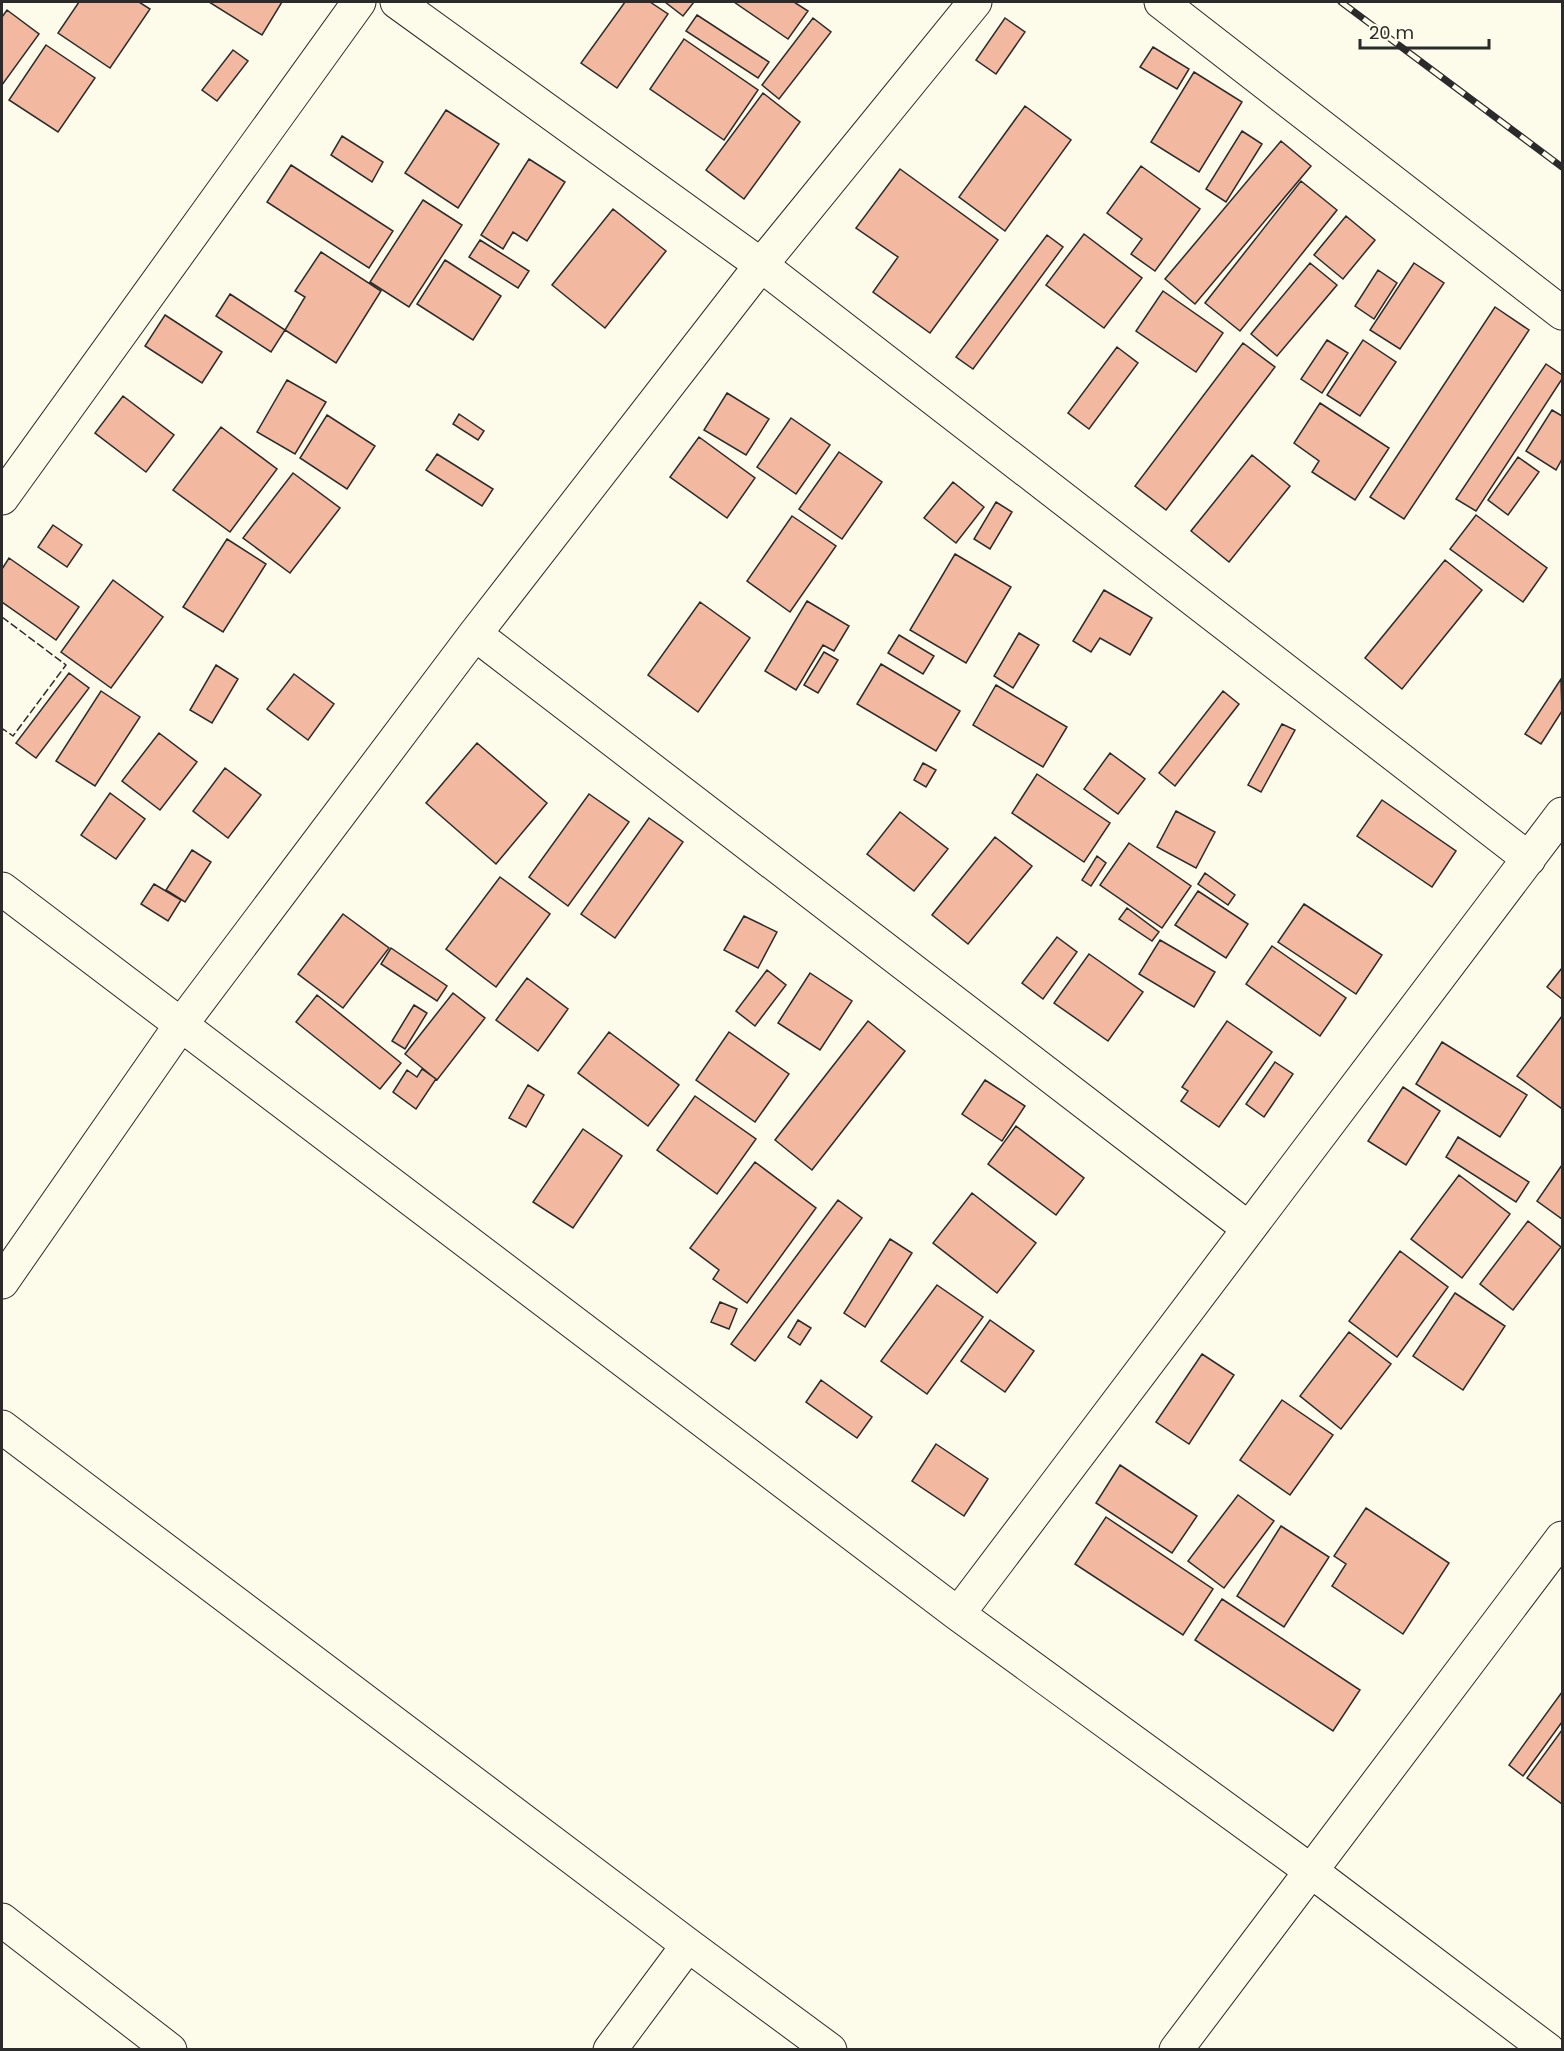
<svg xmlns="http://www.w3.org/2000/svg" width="1564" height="2051" font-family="Poppins,sans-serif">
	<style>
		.building { fill: #f2b8a0; stroke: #2b2b2b; stroke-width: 1.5 }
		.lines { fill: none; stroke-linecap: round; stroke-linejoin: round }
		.street-casing { stroke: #2b2b2b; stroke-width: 35 }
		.street { stroke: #fdfbea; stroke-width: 33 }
		.rail-casing { stroke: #2b2b2b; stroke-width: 7 }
		.rail { stroke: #fdfbea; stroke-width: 4.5; stroke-dasharray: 14; stroke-linecap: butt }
		.fence { stroke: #2b2b2b; stroke-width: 1.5; stroke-dasharray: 8 3; stroke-linecap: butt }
	</style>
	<rect width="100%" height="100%" fill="#fdfbea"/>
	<path class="building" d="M 79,2 L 139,2 L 150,9 L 110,68 L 58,33 Z
		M 209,2 L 282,2 L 262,35 Z
		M 625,2 L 650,2 L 668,14 L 617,88 L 581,63 Z
		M 665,2 L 694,2 L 683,16 Z
		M 734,2 L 794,2 L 808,11 L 788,39 Z
		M 7,10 L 39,34 L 2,85 L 2,17 Z
		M 697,15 L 769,62 L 758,78 L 686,31 Z
		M 813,18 L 831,32 L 779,99 L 762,85 Z
		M 1005,18 L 1025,32 L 996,74 L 976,60 Z
		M 684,39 L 758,90 L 724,140 L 650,89 Z
		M 46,45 L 95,78 L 58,132 L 9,100 Z
		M 1153,47 L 1189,69 L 1177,89 L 1140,67 Z
		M 233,50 L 248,61 L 217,101 L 202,90 Z
		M 1194,72 L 1242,102 L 1199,172 L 1151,142 Z
		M 763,93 L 800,122 L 744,199 L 706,170 Z
		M 1025,106 L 1071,140 L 1005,231 L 959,197 Z
		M 446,110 L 499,144 L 458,208 L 405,173 Z
		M 1242,131 L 1262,144 L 1226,202 L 1206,189 Z
		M 342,136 L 383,162 L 372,182 L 331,155 Z
		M 1281,141 L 1311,166 L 1195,304 L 1165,279 Z
		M 529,159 L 565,182 L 527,241 L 513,232 L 503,249 L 481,235 Z
		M 291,165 L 393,231 L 369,268 L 267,202 Z
		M 1141,166 L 1200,209 L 1155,271 L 1131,254 L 1142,239 L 1107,213 Z
		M 900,169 L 998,240 L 930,333 L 873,292 L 898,257 L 856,228 Z
		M 1301,181 L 1337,210 L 1240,331 L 1205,303 Z
		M 423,200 L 462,225 L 409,307 L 370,282 Z
		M 613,209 L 666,251 L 605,328 L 552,285 Z
		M 1346,216 L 1375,240 L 1343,279 L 1314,255 Z
		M 1084,234 L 1142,278 L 1104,328 L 1046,285 Z
		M 1047,235 L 1063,247 L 973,369 L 956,357 Z
		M 480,240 L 529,271 L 518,288 L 469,257 Z
		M 321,252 L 381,291 L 336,363 L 285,330 L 305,297 L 295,291 Z
		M 445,260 L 501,296 L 473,340 L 417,304 Z
		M 1310,263 L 1337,285 L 1277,356 L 1251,334 Z
		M 1414,263 L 1444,283 L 1400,349 L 1370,330 Z
		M 1378,270 L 1397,283 L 1374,319 L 1355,306 Z
		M 1163,291 L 1223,333 L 1196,372 L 1136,331 Z
		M 230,294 L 285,330 L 271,352 L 216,316 Z
		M 1495,307 L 1529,330 L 1404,519 L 1370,497 Z
		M 165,315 L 222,352 L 202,383 L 145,346 Z
		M 1327,340 L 1348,353 L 1322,393 L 1301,379 Z
		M 1363,340 L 1396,362 L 1360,416 L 1327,395 Z
		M 1243,343 L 1275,367 L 1166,510 L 1135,486 Z
		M 1117,347 L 1138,363 L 1089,429 L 1068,413 Z
		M 1546,364 L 1562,375 L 1562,379 L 1476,511 L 1456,499 Z
		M 287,380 L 326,402 L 295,454 L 257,432 Z
		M 727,393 L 769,419 L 746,455 L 704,430 Z
		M 123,396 L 174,435 L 146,472 L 95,433 Z
		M 1320,403 L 1389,448 L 1355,500 L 1312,472 L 1319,461 L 1294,443 Z
		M 1552,410 L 1562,416 L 1562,459 L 1556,470 L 1526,451 Z
		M 459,414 L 484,431 L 478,440 L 453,424 Z
		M 327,415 L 375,446 L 347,489 L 300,458 Z
		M 791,418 L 830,445 L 796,494 L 757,467 Z
		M 221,427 L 277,469 L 230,532 L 173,490 Z
		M 699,437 L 755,478 L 727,518 L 670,477 Z
		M 839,452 L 882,482 L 842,539 L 799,509 Z
		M 437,454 L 493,489 L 482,506 L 426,470 Z
		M 1252,455 L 1290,486 L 1229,562 L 1191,531 Z
		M 1518,457 L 1539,472 L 1508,515 L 1488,500 Z
		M 293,473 L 340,508 L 290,573 L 243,538 Z
		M 953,482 L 984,507 L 956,543 L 924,518 Z
		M 996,502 L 1012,512 L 990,549 L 974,539 Z
		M 1476,515 L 1547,568 L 1523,602 L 1450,549 Z
		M 792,516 L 836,546 L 790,612 L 747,581 Z
		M 53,525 L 82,545 L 67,567 L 38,547 Z
		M 227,539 L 266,564 L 223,632 L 183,607 Z
		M 955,554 L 1011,587 L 966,663 L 910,630 Z
		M 9,558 L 79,607 L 56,640 L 2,602 L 2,569 Z
		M 1445,560 L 1482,590 L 1402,689 L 1365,658 Z
		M 113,580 L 163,617 L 111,688 L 61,652 Z
		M 1104,590 L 1152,618 L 1130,655 L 1100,638 L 1091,652 L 1073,641 Z
		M 807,601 L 849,626 L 834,651 L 823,645 L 796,690 L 765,671 Z
		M 700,602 L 750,638 L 698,712 L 648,675 Z
		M 1019,633 L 1039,645 L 1013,688 L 994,676 Z
		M 899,635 L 934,656 L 923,674 L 888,653 Z
		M 824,652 L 838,660 L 818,693 L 804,685 Z
		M 881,664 L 960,711 L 936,751 L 857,704 Z
		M 216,665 L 238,679 L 212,723 L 190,710 Z
		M 69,673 L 89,688 L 36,758 L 16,743 Z
		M 294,674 L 334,704 L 308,740 L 267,709 Z
		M 1561,679 L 1562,711 L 1541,744 L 1525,734 Z
		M 996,685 L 1067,727 L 1043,767 L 973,725 Z
		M 101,691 L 140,717 L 95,786 L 56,761 Z
		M 1223,691 L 1239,704 L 1175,786 L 1159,773 Z
		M 1282,724 L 1295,730 L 1261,792 L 1248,785 Z
		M 159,733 L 197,762 L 160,810 L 122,781 Z
		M 477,743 L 547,803 L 496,864 L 426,803 Z
		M 1110,753 L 1145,779 L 1118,814 L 1084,789 Z
		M 923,763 L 936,770 L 926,787 L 914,780 Z
		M 225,768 L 261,795 L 228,838 L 193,811 Z
		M 1037,774 L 1110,823 L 1084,862 L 1012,813 Z
		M 110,793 L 145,819 L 116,859 L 81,835 Z
		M 589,794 L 629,822 L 568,906 L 529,877 Z
		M 1382,800 L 1456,851 L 1432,887 L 1357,836 Z
		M 1176,811 L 1215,832 L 1196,868 L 1157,847 Z
		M 900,812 L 948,849 L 914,891 L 867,854 Z
		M 649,818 L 683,842 L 615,938 L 581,914 Z
		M 995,837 L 1032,866 L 968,944 L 932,915 Z
		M 1129,843 L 1191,886 L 1162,928 L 1100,885 Z
		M 192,850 L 211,862 L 185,902 L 166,890 Z
		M 1097,856 L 1106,863 L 1091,886 L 1082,880 Z
		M 1205,873 L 1235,895 L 1228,905 L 1198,884 Z
		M 500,877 L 550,914 L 496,987 L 446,949 Z
		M 154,884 L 181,900 L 168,921 L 141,904 Z
		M 1198,891 L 1248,924 L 1226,958 L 1175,925 Z
		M 1304,904 L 1382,955 L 1356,994 L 1278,942 Z
		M 1127,908 L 1159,932 L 1152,941 L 1119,919 Z
		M 343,914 L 389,948 L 343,1008 L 298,974 Z
		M 744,916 L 777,932 L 758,968 L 724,950 Z
		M 1057,937 L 1077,952 L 1043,999 L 1022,983 Z
		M 1160,940 L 1215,972 L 1194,1007 L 1139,974 Z
		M 1272,946 L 1346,998 L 1320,1036 L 1246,984 Z
		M 391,948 L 447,986 L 437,1001 L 381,964 Z
		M 1089,954 L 1143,992 L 1108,1041 L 1054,1003 Z
		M 1562,968 L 1562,999 L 1547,987 Z
		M 767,970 L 786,985 L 755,1026 L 736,1011 Z
		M 810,973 L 852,1001 L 820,1050 L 778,1023 Z
		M 527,978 L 568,1009 L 538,1051 L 496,1020 Z
		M 453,993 L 485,1018 L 437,1080 L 405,1054 Z
		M 317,995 L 401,1063 L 380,1089 L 296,1022 Z
		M 414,1005 L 427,1013 L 405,1049 L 392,1041 Z
		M 1562,1016 L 1562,1106 L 1561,1108 L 1517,1076 Z
		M 868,1021 L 905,1051 L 812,1170 L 775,1140 Z
		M 1227,1021 L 1272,1052 L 1219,1127 L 1181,1101 L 1188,1091 L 1182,1087 Z
		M 609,1032 L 679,1085 L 648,1126 L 578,1073 Z
		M 729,1032 L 789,1074 L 755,1122 L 696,1080 Z
		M 1442,1042 L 1527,1095 L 1500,1137 L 1416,1084 Z
		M 1275,1062 L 1293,1074 L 1264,1117 L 1246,1104 Z
		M 422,1069 L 436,1079 L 416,1109 L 393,1092 L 407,1070 L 417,1077 Z
		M 985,1080 L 1025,1106 L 1002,1141 L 962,1114 Z
		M 528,1085 L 544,1095 L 526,1127 L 509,1118 Z
		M 1403,1087 L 1440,1111 L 1406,1165 L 1368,1141 Z
		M 695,1096 L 756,1139 L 717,1194 L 657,1150 Z
		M 1016,1126 L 1084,1178 L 1056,1215 L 988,1164 Z
		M 583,1129 L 622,1156 L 573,1228 L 533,1202 Z
		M 1458,1137 L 1529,1182 L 1516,1202 L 1446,1157 Z
		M 755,1162 L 816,1208 L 747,1303 L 713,1279 L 719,1270 L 690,1248 Z
		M 1562,1165 L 1562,1219 L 1537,1201 Z
		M 1459,1175 L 1510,1214 L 1462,1278 L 1411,1239 Z
		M 972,1193 L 1036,1243 L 997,1293 L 933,1243 Z
		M 838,1200 L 862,1218 L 755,1361 L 731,1344 Z
		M 1528,1221 L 1561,1247 L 1513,1310 L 1480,1284 Z
		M 890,1239 L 912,1253 L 865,1327 L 844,1313 Z
		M 1400,1251 L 1448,1287 L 1397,1357 L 1349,1321 Z
		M 937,1285 L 983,1317 L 927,1394 L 881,1361 Z
		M 1455,1293 L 1505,1326 L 1463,1390 L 1413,1356 Z
		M 720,1302 L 737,1309 L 729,1329 L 711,1322 Z
		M 798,1320 L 811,1328 L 800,1345 L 788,1337 Z
		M 990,1320 L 1034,1351 L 1005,1392 L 961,1361 Z
		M 1349,1332 L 1391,1364 L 1341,1429 L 1300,1396 Z
		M 1202,1354 L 1234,1375 L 1189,1444 L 1156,1422 Z
		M 821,1380 L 872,1417 L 857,1438 L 806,1402 Z
		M 1282,1400 L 1333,1435 L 1290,1495 L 1240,1460 Z
		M 936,1444 L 988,1479 L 964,1516 L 912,1481 Z
		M 1120,1465 L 1197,1516 L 1172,1553 L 1096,1503 Z
		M 1238,1495 L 1274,1521 L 1224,1588 L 1188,1561 Z
		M 1366,1508 L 1449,1563 L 1403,1634 L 1332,1586 L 1346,1564 L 1334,1556 Z
		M 1106,1517 L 1213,1589 L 1183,1635 L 1075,1564 Z
		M 1281,1526 L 1329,1557 L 1284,1627 L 1237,1596 Z
		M 1222,1599 L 1360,1690 L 1333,1731 L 1195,1640 Z
		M 1562,1692 L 1562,1722 L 1523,1776 L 1509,1765 Z
		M 1562,1730 L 1562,1804 L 1527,1778 Z"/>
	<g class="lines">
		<defs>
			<path id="street" d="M 397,2 L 761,265 L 1529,859
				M 1161,2 L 1562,313
				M 2,498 L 359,2
				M 475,634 L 1248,1228
				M 2,889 L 958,1614 L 1311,1871 L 1548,2050
				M 2,1282 L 180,1026 L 475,634 L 761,265 L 975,2
				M 2,1427 L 688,1945 L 830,2050
				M 958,1614 L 1562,814
				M 2,1920 L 170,2050
				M 610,2050 L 688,1945
				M 1176,2050 L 1562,1538"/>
		</defs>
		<use href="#street" class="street-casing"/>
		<use href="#street" class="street"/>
		<defs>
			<path id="rail" d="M 1341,2 L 1562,167"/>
		</defs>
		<use href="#rail" class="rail-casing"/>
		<use href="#rail" class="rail"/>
		<path class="fence" d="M 2,617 L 66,665 L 13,736 L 3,729 L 2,732"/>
	</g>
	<rect width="1564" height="2051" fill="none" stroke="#2b2b2b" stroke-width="6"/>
	<path d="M1360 39v9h129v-9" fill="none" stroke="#2b2b2b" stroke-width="3"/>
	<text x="1369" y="39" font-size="18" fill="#2b2b2b" stroke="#fdfbea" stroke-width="4.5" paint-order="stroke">20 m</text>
</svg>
